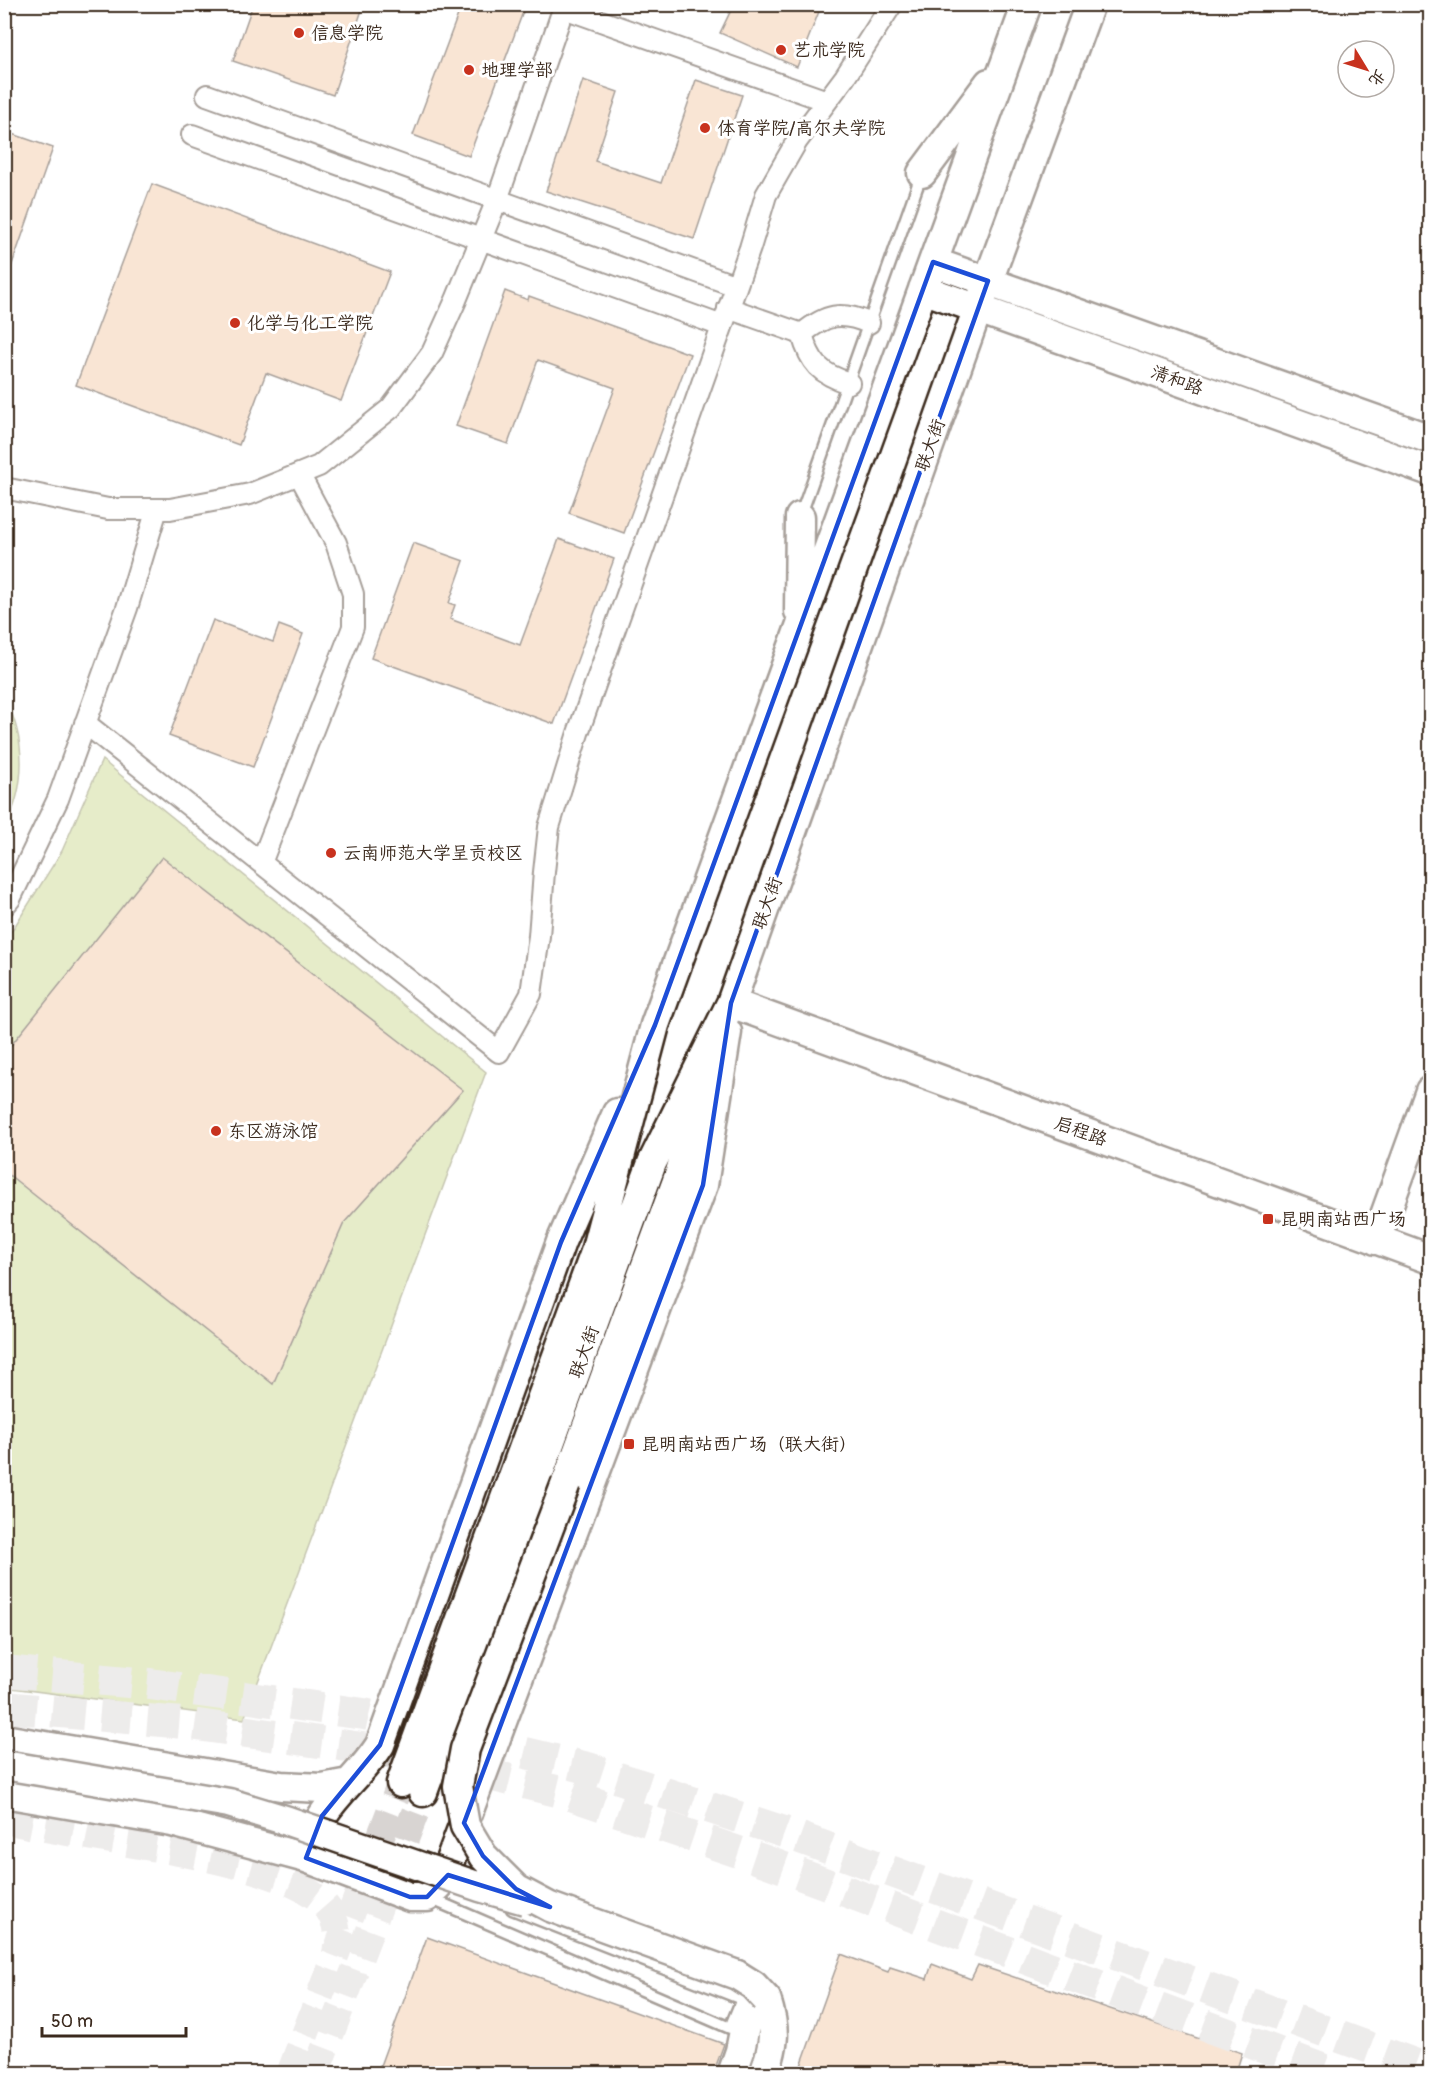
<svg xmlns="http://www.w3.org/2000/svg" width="1435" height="2078" font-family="Pangolin,'LXGW WenKai TC',sans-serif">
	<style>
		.green { fill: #c7d588; stroke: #818053; stroke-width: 1.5 }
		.building { fill: #f1c6a1; stroke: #3b2a1e; stroke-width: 1.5 }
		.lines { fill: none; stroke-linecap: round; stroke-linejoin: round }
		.secondary-tunnel { stroke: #d8d4d2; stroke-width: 28; stroke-dasharray: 28 14; stroke-linecap: butt }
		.primary-tunnel { stroke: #d8d4d2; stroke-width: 32; stroke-dasharray: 32 16; stroke-linecap: butt }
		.lane-casing { stroke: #3b2a1e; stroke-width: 15 }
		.street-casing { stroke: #3b2a1e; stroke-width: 24 }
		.secondary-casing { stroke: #3b2a1e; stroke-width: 33 }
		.lane { stroke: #fff; stroke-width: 10 }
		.street { stroke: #fff; stroke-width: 20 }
		.secondary { stroke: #fff; stroke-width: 28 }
		.secondary-bridge-casing { stroke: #3b2a1e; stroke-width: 33; stroke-linecap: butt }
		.secondary-bridge { stroke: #fff; stroke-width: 28 }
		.marked { fill: none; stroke: #1d4ed8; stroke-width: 4.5; stroke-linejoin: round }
		.poi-dot { fill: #c8321e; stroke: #fff; stroke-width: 2 }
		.labels { text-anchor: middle; stroke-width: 6; stroke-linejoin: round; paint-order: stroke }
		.poi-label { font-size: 18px; fill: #3b2a1e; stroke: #fff; text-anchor: start }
		.street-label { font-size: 18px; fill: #3b2a1e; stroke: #fff }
	</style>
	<rect width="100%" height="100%" fill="#fff"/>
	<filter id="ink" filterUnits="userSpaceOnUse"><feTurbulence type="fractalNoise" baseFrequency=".0167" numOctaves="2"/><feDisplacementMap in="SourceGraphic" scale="12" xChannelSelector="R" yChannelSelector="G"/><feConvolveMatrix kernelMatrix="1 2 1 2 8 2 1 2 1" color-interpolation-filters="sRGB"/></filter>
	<g filter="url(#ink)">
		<path class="green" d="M 4,696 C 26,738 27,785 5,827 Z
			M 102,760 L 486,1072 L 244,1719 L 5,1687 L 5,939 L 13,929 L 62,851 Z"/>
		<path class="building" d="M 253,4 L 364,4 L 333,95 L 233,61 Z
			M 462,4 L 526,4 L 469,156 L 413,135 Z
			M 734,4 L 822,4 L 797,67 L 720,33 Z
			M 583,80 L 618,92 L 595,161 L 661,183 L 696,80 L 742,95 L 694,239 L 546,191 Z
			M 4,131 L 53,148 L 4,287 Z
			M 152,184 L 390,272 L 341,401 L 266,373 L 239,445 L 76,385 Z
			M 505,291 L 528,300 L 529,296 L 690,354 L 624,533 L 569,513 L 615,388 L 538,360 L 508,444 L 456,426 Z
			M 559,539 L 614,559 L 554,724 L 371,658 L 413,543 L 464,561 L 449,603 L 455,605 L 450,619 L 520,645 Z
			M 213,620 L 273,642 L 279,625 L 303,634 L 253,767 L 169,736 Z
			M 162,857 L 463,1090 L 344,1223 L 273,1384 L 4,1171 L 4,1054 Z
			M 427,1937 L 724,2044 L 713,2074 L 377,2074 Z
			M 841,1954 L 888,1972 L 890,1967 L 927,1979 L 932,1964 L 971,1979 L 978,1965 L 1242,2053 L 1237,2069 L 1253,2074 L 798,2074 Z"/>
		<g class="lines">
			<path class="secondary-tunnel" d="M 4,1820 C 44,1828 83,1835 122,1842 C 170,1850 291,1869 323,1903 C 337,1917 339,1935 336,1954
				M 290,2074 L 401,1783
				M 315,2074 L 423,1792"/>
			<path class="primary-tunnel" d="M 4,1671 L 150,1684 L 364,1714 L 588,1768 L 784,1832 L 1430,2070
				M 4,1707 L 183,1723 L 398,1753 L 565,1793 L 765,1861 L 1335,2074"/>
			<defs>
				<path id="lane" d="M 800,517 L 922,173
					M 427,1897 L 730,2028 L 742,1999 L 512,1909"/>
				<path id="street" d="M 564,8 L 827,101
					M 207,95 L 736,286
					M 192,135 L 722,326
					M 728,308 L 802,334
					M 802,334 C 826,314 841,311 869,323
					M 802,334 C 810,363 820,374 849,383
					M 4,488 L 108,509 L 170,509 L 250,494 L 319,466 L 391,408 L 432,353 L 456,300 L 497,200 L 565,4
					M 85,723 L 499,1052 L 531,994 L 539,936 L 544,872 L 549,827 L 578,733 L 750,248 L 766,195 L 797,141 L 845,77 L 892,4
					M 261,863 L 353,627 L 353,594 L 336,543 L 299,474
					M 4,906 L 10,899 L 58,799 L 127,608 L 157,509"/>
				<path id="secondary" d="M 922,173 L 989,83
					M 933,262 L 1430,439
					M 923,289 L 1430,471
					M 799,611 L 800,517
					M 731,1003 L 1430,1259
					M 1376,1240 L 1430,1091
					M 566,1483 L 679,1175 L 701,1103
					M 4,1739 L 281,1786 L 322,1788 L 349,1783
					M 401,1783 L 595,1252 L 655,1025 L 1027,4
					M 423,1792 L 652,1163 L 731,1003 L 978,308 L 1090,4
					M 4,1793 L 172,1822 L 306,1858 L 410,1897 L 427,1897 L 442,1882 L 703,1185 L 727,1032
					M 307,1854 C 311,1841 315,1826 323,1815 C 340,1789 364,1771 380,1745 L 561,1242 L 617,1113
					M 732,2074 L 740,2051 L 750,2001 C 750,1989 745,1983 737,1975
					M 764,2074 C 775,2043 776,2031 766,1999"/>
			</defs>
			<use href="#lane" class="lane-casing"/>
			<use href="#street" class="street-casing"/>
			<use href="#secondary" class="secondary-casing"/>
			<use href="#lane" class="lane"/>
			<use href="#street" class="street"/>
			<use href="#secondary" class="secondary"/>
			<defs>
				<path id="secondary-bridge" d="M 566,1483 L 465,1749 L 458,1786 L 465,1826 L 483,1856 L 516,1889 L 550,1907 L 737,1975 L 753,1985 L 766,1999
					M 4,1765 L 229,1803 L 288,1821 L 480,1887 L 525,1900"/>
			</defs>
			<use href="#secondary-bridge" class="secondary-bridge-casing"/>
			<use href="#secondary-bridge" class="secondary-bridge"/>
		</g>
	</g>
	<path d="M0 0H1435V2078H0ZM 933,262 L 988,281 L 731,1003 L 703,1185 L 464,1823 L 483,1856 L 516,1889 L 550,1907 L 448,1875 L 427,1897 L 410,1897 L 306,1858 L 322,1816 L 380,1745 L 561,1242 L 655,1025 Z" fill="#fff" fill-opacity=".55" fill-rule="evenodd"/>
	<path class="marked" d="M 933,262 L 988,281 L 731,1003 L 703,1185 L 464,1823 L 483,1856 L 516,1889 L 550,1907 L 448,1875 L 427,1897 L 410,1897 L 306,1858 L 322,1816 L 380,1745 L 561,1242 L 655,1025 Z"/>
	<g class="poi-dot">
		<circle cx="299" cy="33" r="6"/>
		<circle cx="781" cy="50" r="6"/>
		<circle cx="469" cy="70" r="6"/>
		<circle cx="705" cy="128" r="6"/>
		<circle cx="235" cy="323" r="6"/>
		<circle cx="331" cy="853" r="6"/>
		<circle cx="216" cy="1131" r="6"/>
		<rect x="1262" y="1213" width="12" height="12" rx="3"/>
		<rect x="623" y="1438" width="12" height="12" rx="3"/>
	</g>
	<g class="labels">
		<g class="poi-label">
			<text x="311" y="39">信息学院</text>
			<text x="793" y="56">艺术学院</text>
			<text x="481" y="76">地理学部</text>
			<text x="717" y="134">体育学院/高尔夫学院</text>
			<text x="247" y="329">化学与化工学院</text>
			<text x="343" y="859">云南师范大学呈贡校区</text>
			<text x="228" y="1137">东区游泳馆</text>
			<text x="1280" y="1225">昆明南站西广场</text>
			<text x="641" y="1450">昆明南站西广场（联大街）</text>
		</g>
		<g class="street-label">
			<text transform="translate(1177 380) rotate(20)" y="6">清和路</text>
			<text transform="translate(930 445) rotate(-70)" y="6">联大街</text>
			<text transform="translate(767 903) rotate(-70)" y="6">联大街</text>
			<text transform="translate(1081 1131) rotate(20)" y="6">启程路</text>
			<text transform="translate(584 1352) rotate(-70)" y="6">联大街</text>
		</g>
	</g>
	<rect width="1435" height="2078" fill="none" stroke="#fff" stroke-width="24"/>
	<rect x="12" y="12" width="1411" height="2054" fill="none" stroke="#3b2a1e" stroke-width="2" filter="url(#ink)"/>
	<g transform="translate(1366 69) rotate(128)"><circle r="28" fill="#ffffff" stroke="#b1aaa5" stroke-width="1.5"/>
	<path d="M0-4.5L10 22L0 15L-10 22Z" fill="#c8321e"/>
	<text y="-9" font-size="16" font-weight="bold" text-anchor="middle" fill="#3b2a1e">北</text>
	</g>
	<path d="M42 2027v9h144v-9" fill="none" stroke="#3b2a1e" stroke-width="3"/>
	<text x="51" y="2027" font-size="18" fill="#3b2a1e" stroke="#ffffff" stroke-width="4.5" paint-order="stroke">50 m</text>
</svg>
